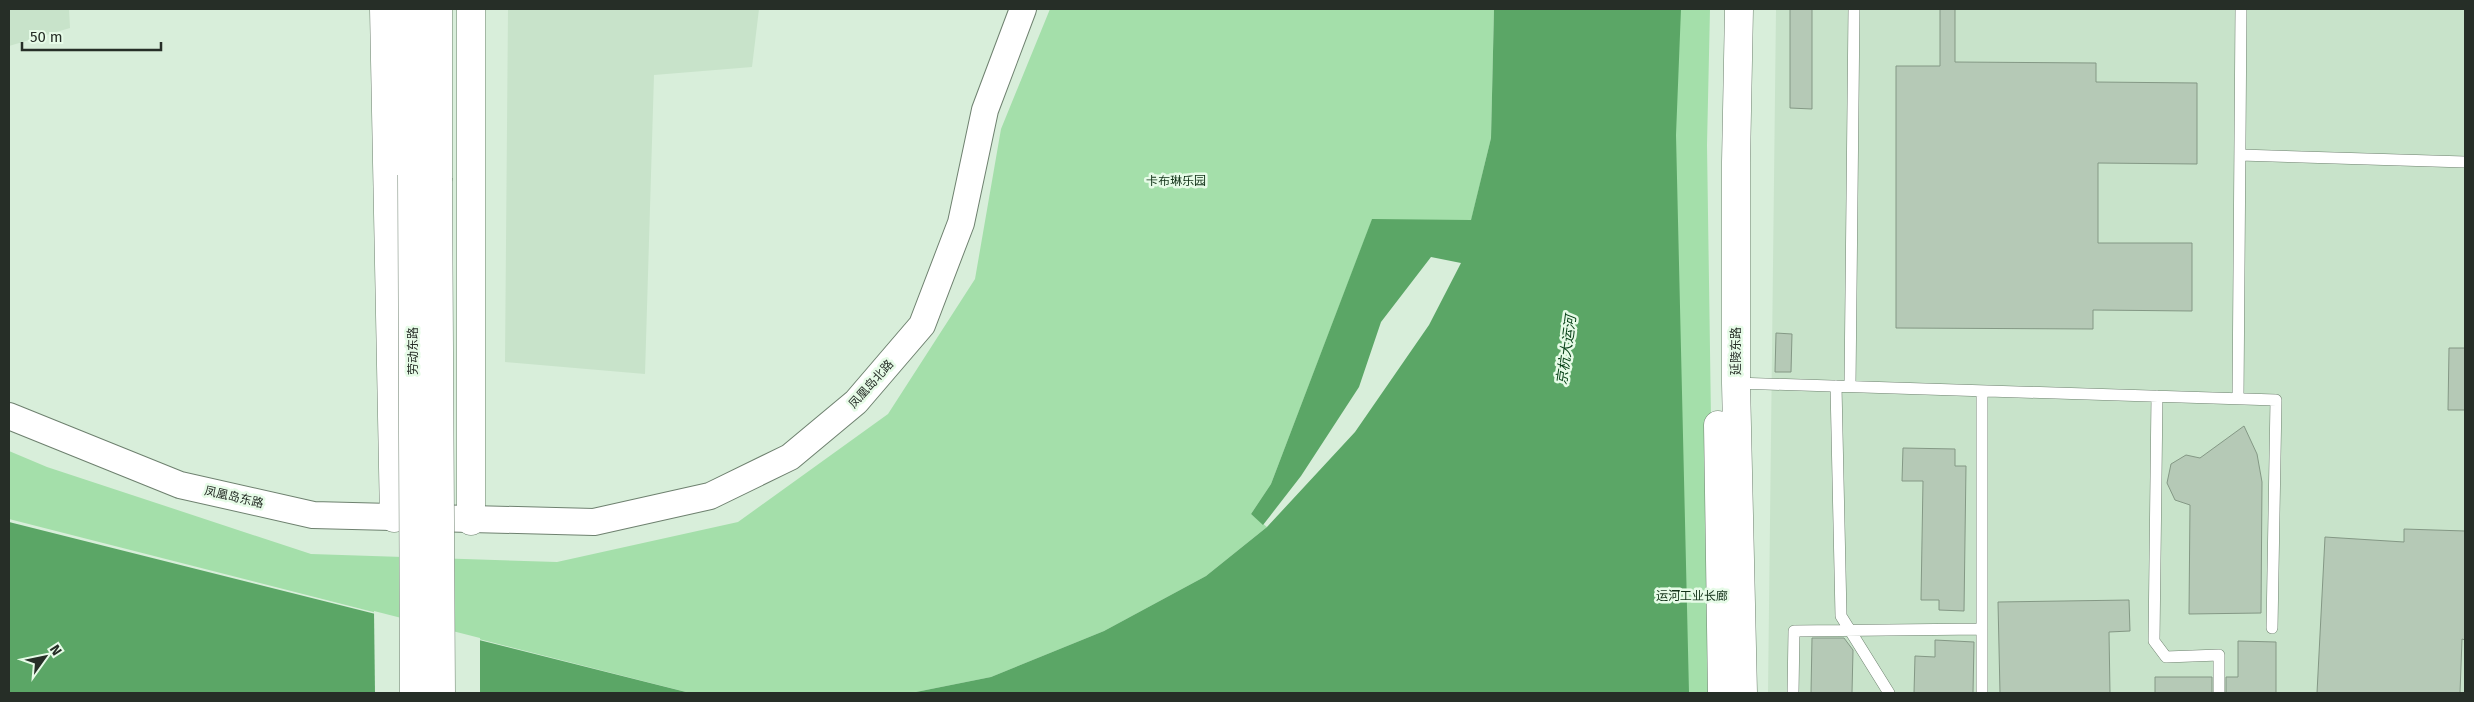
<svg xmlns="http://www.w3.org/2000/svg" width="2474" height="702" font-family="'Fira Sans','Noto Sans SC',sans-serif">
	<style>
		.built { fill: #c8e3ca }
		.green { fill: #a4dfaa }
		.water { fill: #5ba666 }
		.pier { fill: #d8eeda }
		.building { fill: #b5c9b6; stroke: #849885 }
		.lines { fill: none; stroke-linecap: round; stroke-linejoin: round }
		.service-casing { stroke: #6e816f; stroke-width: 12 }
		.tertiary-casing { stroke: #6e816f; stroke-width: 28 }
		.secondary-casing { stroke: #6e816f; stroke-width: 29 }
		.service { stroke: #fff; stroke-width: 11 }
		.tertiary { stroke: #fff; stroke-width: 26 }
		.secondary { stroke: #fff; stroke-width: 28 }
		.secondary-bridge-casing { stroke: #6e816f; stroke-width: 29; stroke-linecap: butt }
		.secondary-bridge { stroke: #fff; stroke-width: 28 }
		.labels { text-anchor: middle; stroke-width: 5; stroke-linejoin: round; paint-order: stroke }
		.park-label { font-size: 12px; fill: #113117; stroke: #e6fbe7 }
		.street-label { font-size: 12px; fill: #262e27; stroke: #e6fbe7 }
		.water-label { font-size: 14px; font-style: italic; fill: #053f15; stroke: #e6fbe7 }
	</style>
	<rect width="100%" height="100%" fill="#d8eeda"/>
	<path class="built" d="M 9,9 L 69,9 L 70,28 L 9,46 Z
		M 508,9 L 759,9 L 752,67 L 654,75 L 645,374 L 505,362 Z
		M 1776,9 L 2465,9 L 2465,693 L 1768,693 Z"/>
	<path class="green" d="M 1050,9 L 1494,9 L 1491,138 L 1471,221 L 1372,220 L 1271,484 L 1251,514 L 1267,527 L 1206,576 L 1104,631 L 991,677 L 911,693 L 690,693 L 9,519 L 9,451 L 47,467 L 311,554 L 557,562 L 738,522 L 888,414 L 975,279 L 1001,129 Z
		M 1676,9 L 1710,9 L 1707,145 L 1715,693 L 1670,693 Z"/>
	<path class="water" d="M 1494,9 L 1681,9 L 1676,135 L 1689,693 L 911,693 L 991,677 L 1104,631 L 1206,576 L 1267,527 L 1355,432 L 1429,325 L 1461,263 L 1431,257 L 1381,322 L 1359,387 L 1301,476 L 1263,525 L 1251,514 L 1271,484 L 1372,219 L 1471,220 L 1491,138 Z
		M 9,522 L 662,686 L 690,693 L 9,693 Z"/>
	<path class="pier" d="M 374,611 L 480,638 L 480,693 L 375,693 Z"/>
	<path class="building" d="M 1790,9 L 1812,9 L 1812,109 L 1790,108 Z
		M 1940,9 L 1955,9 L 1955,62 L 2096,63 L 2096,82 L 2197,83 L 2197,164 L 2098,163 L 2098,243 L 2192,243 L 2192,311 L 2093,310 L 2093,329 L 1896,328 L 1896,66 L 1940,66 Z
		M 1776,333 L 1792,334 L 1791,372 L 1775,372 Z
		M 2449,348 L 2465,348 L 2465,410 L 2448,410 Z
		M 2244,426 L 2257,454 L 2262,482 L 2261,613 L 2189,614 L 2190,505 L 2175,500 L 2167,483 L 2171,464 L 2186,455 L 2200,458 Z
		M 1903,448 L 1955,449 L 1955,466 L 1966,466 L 1964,611 L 1939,610 L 1939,600 L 1921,600 L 1923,481 L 1902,481 Z
		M 2404,529 L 2465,531 L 2465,640 L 2462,639 L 2460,693 L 2317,693 L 2325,537 L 2404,542 Z
		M 2129,600 L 2130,631 L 2109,632 L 2110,693 L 2000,693 L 1998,602 Z
		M 1812,638 L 1844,638 L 1853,650 L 1852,693 L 1811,693 Z
		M 1935,640 L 1974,642 L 1973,693 L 1914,693 L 1915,656 L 1935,657 Z
		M 2238,641 L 2276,642 L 2276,693 L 2226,693 L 2226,677 L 2238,677 Z
		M 2155,677 L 2212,677 L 2212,693 L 2155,693 Z"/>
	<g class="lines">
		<defs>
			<path id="service" d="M 2240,155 L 2465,162
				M 1736,383 L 2276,400 L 2272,628
				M 1836,386 L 1841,616 L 1889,693
				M 1850,386 L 1854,9
				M 2157,396 L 2154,641 L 2166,657 L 2219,655 L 2219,693
				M 2238,399 L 2241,9
				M 1793,693 L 1794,631 L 1982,629
				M 1982,693 L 1982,391"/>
			<path id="tertiary" d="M 9,416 L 180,485 L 313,515 L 594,522 L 710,496 L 790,457 L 856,402 L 922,325 L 961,223 L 985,110 L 1023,9"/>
			<path id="secondary" d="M 384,9 L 394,518
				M 410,9 L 412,175
				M 438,9 L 438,178
				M 1739,9 L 1736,162 L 1736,383 L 1743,693
				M 1718,425 L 1722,693
				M 471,521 L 471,9"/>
		</defs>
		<use href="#service" class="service-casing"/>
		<use href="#tertiary" class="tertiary-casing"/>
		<use href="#secondary" class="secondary-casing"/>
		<use href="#service" class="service"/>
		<use href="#tertiary" class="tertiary"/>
		<use href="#secondary" class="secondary"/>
		<defs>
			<path id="secondary-bridge" d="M 412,175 L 414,693
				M 438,178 L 441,693"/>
		</defs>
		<use href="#secondary-bridge" class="secondary-bridge-casing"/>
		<use href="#secondary-bridge" class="secondary-bridge"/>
	</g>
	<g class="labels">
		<g class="park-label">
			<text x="1176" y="185">卡布琳乐园</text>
			<text x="1692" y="600">运河工业长廊</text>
		</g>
		<g class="street-label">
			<text transform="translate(413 351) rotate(-90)" y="4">劳动东路</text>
			<text transform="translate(1736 351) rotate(-90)" y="4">延陵东路</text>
			<text transform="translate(871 384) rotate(-48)" y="4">凤凰岛北路</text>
			<text transform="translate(234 497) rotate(13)" y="4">凤凰岛东路</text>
		</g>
		<g class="water-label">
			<text transform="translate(1566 350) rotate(-82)" y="5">京杭大运河</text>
		</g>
	</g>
	<rect width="2474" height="702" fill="none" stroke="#262e27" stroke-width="20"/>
	<g transform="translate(45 657) rotate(57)" stroke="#e6fbe7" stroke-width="4" paint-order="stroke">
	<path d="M0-4L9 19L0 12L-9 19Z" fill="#262e27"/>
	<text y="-8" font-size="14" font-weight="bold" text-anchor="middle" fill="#262e27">N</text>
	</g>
	<path d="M22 42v8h139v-8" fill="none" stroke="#262e27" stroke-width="2.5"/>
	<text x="30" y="42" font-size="15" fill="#262e27" stroke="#e6fbe7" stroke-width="4" paint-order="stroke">50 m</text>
</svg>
